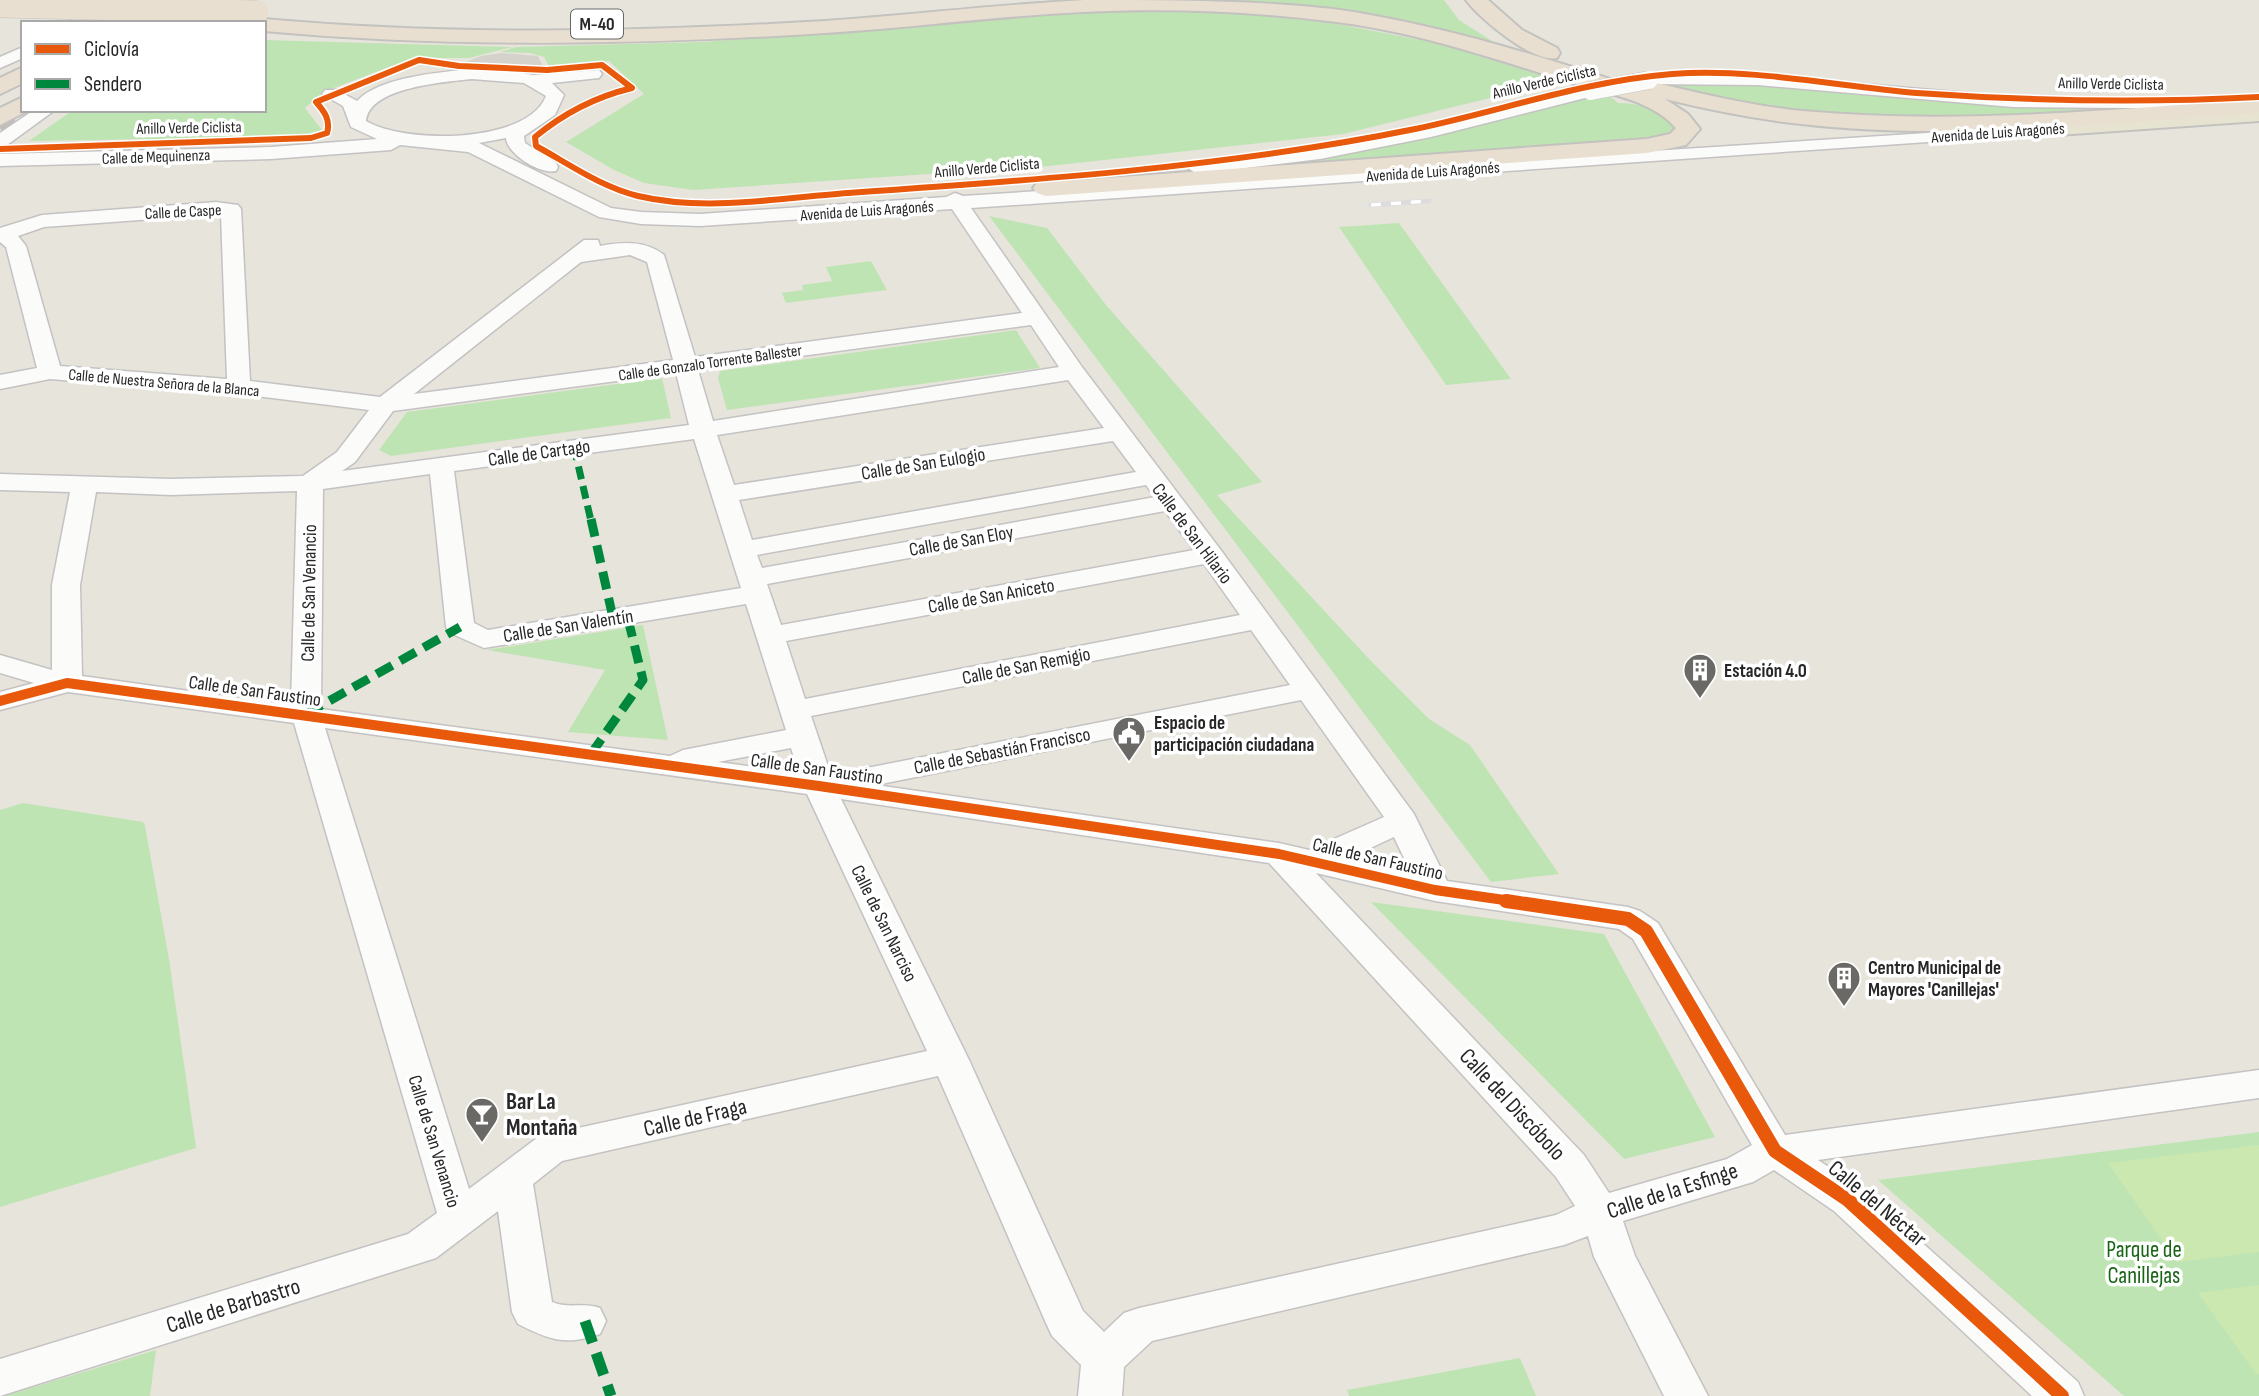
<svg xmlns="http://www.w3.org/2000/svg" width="2259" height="1396" font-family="'Sofia Sans Condensed',sans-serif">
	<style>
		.green { fill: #bfe4b3 }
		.pitch { fill: #cae8b0 }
		.plaza { fill: #d5d2cb }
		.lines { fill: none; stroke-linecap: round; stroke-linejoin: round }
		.minor-tunnel { stroke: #c1beb8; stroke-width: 18; stroke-dasharray: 18 9; stroke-linecap: butt }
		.minor-casing { stroke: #c4c2c2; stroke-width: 3 }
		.primary-casing { stroke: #c3c2bf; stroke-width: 4 }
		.motorway-casing { stroke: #c3c2bf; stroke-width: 4 }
		.minor { fill: #fbfbfa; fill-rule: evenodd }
		.primary { fill: #e6e4d1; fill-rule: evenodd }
		.motorway { fill: #e8dfd1; fill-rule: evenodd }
		.rail-casing { stroke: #dcdcde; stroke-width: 5 }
		.rail { stroke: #fff; stroke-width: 3.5; stroke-dasharray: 10; stroke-linecap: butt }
		.minor-bridge-casing { stroke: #c4c2c2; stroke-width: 19; stroke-linecap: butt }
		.motorway-bridge-casing { stroke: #c3c2bf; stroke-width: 24; stroke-linecap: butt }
		.minor-bridge { stroke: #fbfbfa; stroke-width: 18 }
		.motorway-bridge { stroke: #e8dfd1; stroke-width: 23 }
		.quiet-far2 { stroke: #00873e; stroke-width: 7; stroke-dasharray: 13 7; stroke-linecap: butt }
		.quiet-far1 { stroke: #00873e; stroke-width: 9; stroke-dasharray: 18 9; stroke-linecap: butt }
		.quiet { stroke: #00873e; stroke-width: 11; stroke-dasharray: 23 11; stroke-linecap: butt }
		.cycleway-far2-casing { stroke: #fff; stroke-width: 9 }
		.cycleway-far1-casing { stroke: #fff; stroke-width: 15 }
		.cycleway-casing { stroke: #fff; stroke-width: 18 }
		.cycleway-far2 { stroke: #e8590c; stroke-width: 6 }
		.cycleway-far1 { stroke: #e8590c; stroke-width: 10 }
		.cycleway { stroke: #e8590c; stroke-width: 14 }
		.labels { text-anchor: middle; stroke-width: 7; stroke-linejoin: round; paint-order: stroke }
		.far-street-label { font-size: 16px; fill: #272727; stroke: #fff }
		.shield { fill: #fff; stroke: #686868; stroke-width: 2 }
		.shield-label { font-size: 18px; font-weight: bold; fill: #272727 }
		.street-label { font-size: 19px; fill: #272727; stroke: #fff }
		.poi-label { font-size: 19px; font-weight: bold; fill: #272727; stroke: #fff; text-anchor: start }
		.near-poi-label { font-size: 23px; font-weight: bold; fill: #272727; stroke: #fff; text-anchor: start }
		.near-street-label { font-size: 23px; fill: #272727; stroke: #fff }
		.near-park-label { font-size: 23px; fill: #196516; stroke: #fff }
	</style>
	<rect width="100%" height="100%" fill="#e7e4dc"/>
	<path class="green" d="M 1157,0 L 1444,0 L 1459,20 L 1514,55 L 1433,29 L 1217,2 Z
		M 1207,10 L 1333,23 L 1446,45 L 1568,79 L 1343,134 L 1049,166 L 693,190 L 644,183 L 614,170 L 566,142 L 644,94 L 609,61 L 550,68 L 544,57 L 530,53 L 500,52 L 516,47 L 702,42 L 1087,12 Z
		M 264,40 L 512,47 L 469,58 L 413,58 L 323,92 L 305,108 L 322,130 L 295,137 L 29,141 L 73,110 L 264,110 Z
		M 1695,80 L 2160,107 L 1975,119 L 1833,116 L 1693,96 L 1694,90 L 1649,84 Z
		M 1596,92 L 1611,97 L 1618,103 C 1639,102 1659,111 1676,124 L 1672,134 L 1658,141 L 1198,172 L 1264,163 Z
		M 989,216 L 1047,228 L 1106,305 L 1262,482 L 1217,495 L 1371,661 L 1429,719 L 1470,745 L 1559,874 L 1491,882 Z
		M 1399,223 L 1511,379 L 1446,385 L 1339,227 Z
		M 871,261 L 887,290 L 786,303 L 782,293 L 803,290 L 802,285 L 832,281 L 826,267 Z
		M 1016,330 L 1040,368 L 727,410 L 718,378 L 720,371 Z
		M 662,378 L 671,418 L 391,456 L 379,450 L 407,412 Z
		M 643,625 L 668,740 L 568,732 L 605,670 L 487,650 Z
		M 23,803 L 143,822 L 145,826 L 169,959 L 196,1148 L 0,1207 L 0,810 Z
		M 1371,902 L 1604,934 L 1715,1137 L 1624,1159 Z
		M 2259,1132 L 2259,1396 L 2124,1396 L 1878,1180 Z
		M 156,1350 L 150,1396 L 4,1396 Z
		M 1520,1358 L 1536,1396 L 1349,1396 L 1347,1390 Z"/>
	<path class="pitch" d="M 2259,1145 L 2259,1252 L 2177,1262 L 2108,1163 Z
		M 2259,1285 L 2259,1374 L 2256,1374 L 2198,1293 Z"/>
	<path class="plaza" d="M 501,53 L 538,56 L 544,68 L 461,64 L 481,56 Z"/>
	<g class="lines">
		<path class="minor-tunnel" d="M 0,128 L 15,120"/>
		<defs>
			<path id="minor" d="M 99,0 L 118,0 L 85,23 L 66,23 Z
				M 23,47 L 23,58 L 0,68 L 0,57 Z
				M 472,69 L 505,70 L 533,75 L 599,70 L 602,74 L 599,78 L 552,83 L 564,95 L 555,115 L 524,136 L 525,143 L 556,163 L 558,167 L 556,171 C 540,175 507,154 506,138 L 479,143 L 611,208 L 641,212 L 700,214 L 946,197 L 955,193 L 963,196 L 2050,125 L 2053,129 L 2050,133 L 2044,134 L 971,208 L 1082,367 L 1220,549 L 1414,814 L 1447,881 L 1628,907 L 1640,911 L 1658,923 L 1785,1135 L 2259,1070 L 2259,1098 L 1818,1160 L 1862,1189 L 2078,1382 L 2084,1396 L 2032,1396 L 1834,1211 L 1774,1170 L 1753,1182 L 1623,1221 L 1635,1256 L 1708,1396 L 1664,1396 L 1594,1257 L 1588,1236 L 1564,1245 L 1152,1341 L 1124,1367 L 1122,1396 L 1078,1396 L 1081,1365 L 1052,1336 L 1046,1323 L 938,1076 L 562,1161 L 533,1184 L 552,1302 C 568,1309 583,1302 600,1308 L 606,1321 L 600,1334 C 565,1346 550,1340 518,1324 L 512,1312 L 498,1211 L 436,1258 L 0,1396 L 0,1359 L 408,1234 L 437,1213 L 294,723 L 68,692 L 0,710 L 0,692 L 34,683 L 0,673 L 0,655 L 52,670 L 52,585 L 70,492 L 0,490 L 0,474 L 171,479 L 303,476 L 337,452 L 369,410 L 239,394 L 50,379 L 0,389 L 0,375 L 37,368 L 6,247 L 0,242 L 0,228 L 42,215 L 216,202 L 238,205 L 241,209 L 250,381 L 380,397 L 584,240 L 598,240 L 600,246 C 622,242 645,240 664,255 L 695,357 L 1022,313 L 952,209 L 700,226 L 641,224 L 599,217 L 468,152 L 400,145 L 391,150 L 271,159 L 0,166 L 0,154 L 271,147 L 377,139 L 351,127 L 343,106 L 322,94 L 325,90 L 337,90 L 357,101 C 379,77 441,72 472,69 ZM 472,79 L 524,83 L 546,96 C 528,144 404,144 366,121 C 369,87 445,82 472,79 ZM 221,214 L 227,379 L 60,366 L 26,246 L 18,236 L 44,227 ZM 630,255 L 647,262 L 673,360 L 414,394 L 581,262 ZM 1031,325 L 1059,367 L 713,421 L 698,370 ZM 676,373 L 689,425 L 342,471 L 355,462 L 393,411 ZM 1068,380 L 1104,428 L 734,485 L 717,435 ZM 694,439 L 741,588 L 488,630 L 474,623 L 454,471 ZM 1113,441 L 1136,472 L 752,540 L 739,500 ZM 430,474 L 446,627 L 450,633 L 484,648 L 746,604 L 786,730 L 683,750 L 670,756 L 321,709 L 323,489 ZM 1146,485 L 1155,497 L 762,568 L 757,555 ZM 297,491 L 291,705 L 82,676 L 80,585 L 96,492 L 171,495 ZM 1165,511 L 1194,550 L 781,625 L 767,584 ZM 1204,564 L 1240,615 L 805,699 L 786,641 ZM 1251,630 L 1290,685 L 831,775 L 811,716 ZM 1301,700 L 1384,817 L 1309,850 L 1279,843 L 876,785 ZM 325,728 L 807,794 L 927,1051 L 551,1134 L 537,1138 L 469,1189 ZM 791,748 L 799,773 L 718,762 ZM 841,799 L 1269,863 L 1556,1177 L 1575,1206 L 1556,1215 L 1139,1308 L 1124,1313 L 1104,1332 L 1083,1311 L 969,1060 ZM 1394,837 L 1411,873 L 1347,859 ZM 1316,873 L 1435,901 L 1619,929 L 1633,939 L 1752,1145 L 1727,1159 L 1609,1193 L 1584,1155 Z
				M 1649,75 L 1758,75 L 2013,97 L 2259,99 L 2259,109 L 2013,107 L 1758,85 L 1643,84 L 1640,80 L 1643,76 Z
				M 1591,86 L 1597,87 L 1600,91 L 1597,95 L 1431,137 L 1320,159 L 1197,174 L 1188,168 L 1197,162 L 1320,147 L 1430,127 Z
				M 34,110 L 55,110 L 7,145 L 0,147 L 0,133 Z"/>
			<path id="primary" d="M 2259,107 L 2259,121 L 2044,136 L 2036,134 L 2032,129 L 2036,124 L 2044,122 Z"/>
			<path id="motorway" d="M 133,0 L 157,0 L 125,23 L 100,23 Z
				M 1084,0 C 1167,0 1250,0 1333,9 C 1435,23 1543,57 1641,89 L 1644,84 L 1652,82 C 1702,94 1752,106 1803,111 C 1955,125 2108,110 2259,99 L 2259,113 C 2107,124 1953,141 1801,124 C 1755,119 1710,110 1665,99 L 1688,114 L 1700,129 L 1686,145 L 1647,153 L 1046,196 L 1037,193 L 1033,188 L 1037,183 L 1647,139 L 1670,134 L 1676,128 C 1650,98 1601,93 1565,81 C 1487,56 1409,30 1328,21 C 1247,11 1165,8 1083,12 C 997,16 911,28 825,33 C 638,45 451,48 264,31 L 264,23 L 255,23 L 264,19 C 451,36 638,32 825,21 C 911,15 997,5 1084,0 Z
				M 1466,0 L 1488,0 L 1522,30 L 1557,48 L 1560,53 L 1557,58 C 1533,63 1480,19 1466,0 Z
				M 23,67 L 23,83 L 0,94 L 0,78 Z
				M 23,97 L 23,110 L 29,110 L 0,125 L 0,108 Z"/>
		</defs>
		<use href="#minor" class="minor-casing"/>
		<use href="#primary" class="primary-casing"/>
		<use href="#motorway" class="motorway-casing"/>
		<use href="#minor" class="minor"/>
		<use href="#primary" class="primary"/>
		<use href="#motorway" class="motorway"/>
		<defs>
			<path id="rail" d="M 1371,205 L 1429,201"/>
		</defs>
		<use href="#rail" class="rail-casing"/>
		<use href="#rail" class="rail"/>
		<defs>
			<path id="minor-bridge" d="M 1591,91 L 1649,80"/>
			<path id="motorway-bridge" d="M 0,6 L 257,12"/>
		</defs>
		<use href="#minor-bridge" class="minor-bridge-casing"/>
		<use href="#motorway-bridge" class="motorway-bridge-casing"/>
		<use href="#minor-bridge" class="minor-bridge"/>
		<use href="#motorway-bridge" class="motorway-bridge"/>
		<path class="quiet-far2" d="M 574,447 L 591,521"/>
		<path class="quiet-far1" d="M 591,519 L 613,618
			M 306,714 L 460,627
			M 591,754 L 643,680 L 627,615"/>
		<path class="quiet" d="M 585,1321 L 611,1396"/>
		<defs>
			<path id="cycleway-far2" d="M 0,149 L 311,138 L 327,133 C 331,120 324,111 316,102 L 419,60 L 459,66 L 547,70 L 602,65 L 632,88 C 595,97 564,113 535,137 L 536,146 C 569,164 601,187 638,196 C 706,212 779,198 848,193 C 1038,180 1228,167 1415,129 C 1501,111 1584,81 1672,74 C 1754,68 1835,86 1917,93 C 2030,101 2146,103 2259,97"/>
			<path id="cycleway-far1" d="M 0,701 L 67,683 L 819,786 L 1279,854 L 1435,890 L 1518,902"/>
			<path id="cycleway" d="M 1506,901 L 1628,919 L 1646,931 L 1775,1151 L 1848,1200 L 2062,1396"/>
		</defs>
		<use href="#cycleway-far2" class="cycleway-far2-casing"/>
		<use href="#cycleway-far1" class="cycleway-far1-casing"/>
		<use href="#cycleway" class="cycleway-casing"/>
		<use href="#cycleway-far2" class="cycleway-far2"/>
		<use href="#cycleway-far1" class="cycleway-far1"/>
		<use href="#cycleway" class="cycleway"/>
	</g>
	<defs>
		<symbol id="building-pin" viewBox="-11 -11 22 30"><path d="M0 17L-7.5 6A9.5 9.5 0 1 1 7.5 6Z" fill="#6a6966" stroke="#fff"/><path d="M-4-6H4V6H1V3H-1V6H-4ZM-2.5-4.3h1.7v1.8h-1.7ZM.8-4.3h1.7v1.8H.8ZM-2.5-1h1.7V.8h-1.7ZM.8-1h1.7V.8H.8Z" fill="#fff"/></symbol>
		<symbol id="civic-pin" viewBox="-11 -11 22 30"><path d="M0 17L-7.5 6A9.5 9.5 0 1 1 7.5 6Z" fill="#6a6966" stroke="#fff"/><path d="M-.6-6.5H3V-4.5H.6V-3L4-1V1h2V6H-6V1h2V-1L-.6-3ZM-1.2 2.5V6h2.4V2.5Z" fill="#fff"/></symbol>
		<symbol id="bar-pin" viewBox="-11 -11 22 30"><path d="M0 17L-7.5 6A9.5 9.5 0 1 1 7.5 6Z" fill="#6a6966" stroke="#fff"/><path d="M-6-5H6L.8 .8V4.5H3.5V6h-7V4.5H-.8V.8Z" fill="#fff"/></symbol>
	</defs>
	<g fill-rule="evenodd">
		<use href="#building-pin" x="1681" y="651" width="38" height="52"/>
		<use href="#civic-pin" x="1110" y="714" width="38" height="52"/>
		<use href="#building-pin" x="1825" y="959" width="38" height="52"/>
		<use href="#bar-pin" x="463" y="1095" width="38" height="52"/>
	</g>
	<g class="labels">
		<g class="far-street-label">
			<text transform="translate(1544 81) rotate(-13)" y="6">Anillo Verde Ciclista</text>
			<text transform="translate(2111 83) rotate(1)" y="6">Anillo Verde Ciclista</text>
			<text transform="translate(189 127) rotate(-1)" y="6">Anillo Verde Ciclista</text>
			<text transform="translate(1998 132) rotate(-4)" y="6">Avenida de Luis Aragonés</text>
			<text transform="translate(156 156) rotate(-2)" y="6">Calle de Mequinenza</text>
			<text transform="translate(987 167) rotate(-5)" y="6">Anillo Verde Ciclista</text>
			<text transform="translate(1433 171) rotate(-4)" y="6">Avenida de Luis Aragonés</text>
			<text transform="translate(867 210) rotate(-4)" y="6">Avenida de Luis Aragonés</text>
			<text transform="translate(183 211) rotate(-3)" y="6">Calle de Caspe</text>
			<text transform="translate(710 362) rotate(-8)" y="6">Calle de Gonzalo Torrente Ballester</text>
			<text transform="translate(164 382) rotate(5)" y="6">Calle de Nuestra Señora de la Blanca</text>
		</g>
		<rect class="shield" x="571" y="9.5" width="52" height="29" rx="5"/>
		<g class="shield-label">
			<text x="597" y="30">M-40</text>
		</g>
		<g class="street-label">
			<text transform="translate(539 452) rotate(-8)" y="7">Calle de Cartago</text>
			<text transform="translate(923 463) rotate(-9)" y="7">Calle de San Eulogio</text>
			<text transform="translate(1193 533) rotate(53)" y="7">Calle de San Hilario</text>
			<text transform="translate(961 540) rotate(-10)" y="7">Calle de San Eloy</text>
			<text transform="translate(308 593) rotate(-89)" y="7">Calle de San Venancio</text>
			<text transform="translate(991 595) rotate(-10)" y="7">Calle de San Aniceto</text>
			<text transform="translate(568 625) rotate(-9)" y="7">Calle de San Valentín</text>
			<text transform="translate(1026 665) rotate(-11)" y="7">Calle de San Remigio</text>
			<text transform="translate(255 690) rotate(8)" y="7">Calle de San Faustino</text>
			<text transform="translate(1002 750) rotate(-11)" y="7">Calle de Sebastián Francisco</text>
			<text transform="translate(817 768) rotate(8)" y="7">Calle de San Faustino</text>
			<text transform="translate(1378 858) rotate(13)" y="7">Calle de San Faustino</text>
			<text transform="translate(885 923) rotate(64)" y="7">Calle de San Narciso</text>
			<text transform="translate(435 1141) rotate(73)" y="7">Calle de San Venancio</text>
		</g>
		<g class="poi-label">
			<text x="1724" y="677">Estación 4.0</text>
			<text x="1154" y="729">Espacio de<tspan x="1154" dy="22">participación ciudadana</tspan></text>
			<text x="1868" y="974">Centro Municipal de<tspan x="1868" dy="22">Mayores 'Canillejas'</tspan></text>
		</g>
		<g class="near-poi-label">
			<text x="506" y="1109">Bar La<tspan x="506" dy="26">Montaña</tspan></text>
		</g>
		<g class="near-street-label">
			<text transform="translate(1513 1104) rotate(47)" y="8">Calle del Discóbolo</text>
			<text transform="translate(695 1117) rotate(-13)" y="8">Calle de Fraga</text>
			<text transform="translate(1672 1190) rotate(-18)" y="8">Calle de la Esfinge</text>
			<text transform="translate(1878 1203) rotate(40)" y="8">Calle del Néctar</text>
			<text transform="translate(233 1305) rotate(-17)" y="8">Calle de Barbastro</text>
		</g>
		<g class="near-park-label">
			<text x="2144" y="1257">Parque de<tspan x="2144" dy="26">Canillejas</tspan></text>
		</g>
	</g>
	<rect x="21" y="21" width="245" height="91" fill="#ffffff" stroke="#a9a9a9" stroke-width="2"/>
	<rect x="35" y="44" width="35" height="10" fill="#e8590c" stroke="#a9a9a9" stroke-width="2"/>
	<text x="84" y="56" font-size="21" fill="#272727">Ciclovía</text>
	<rect x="35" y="79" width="35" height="10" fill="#00873e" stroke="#a9a9a9" stroke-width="2"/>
	<text x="84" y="91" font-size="21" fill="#272727">Sendero</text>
</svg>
